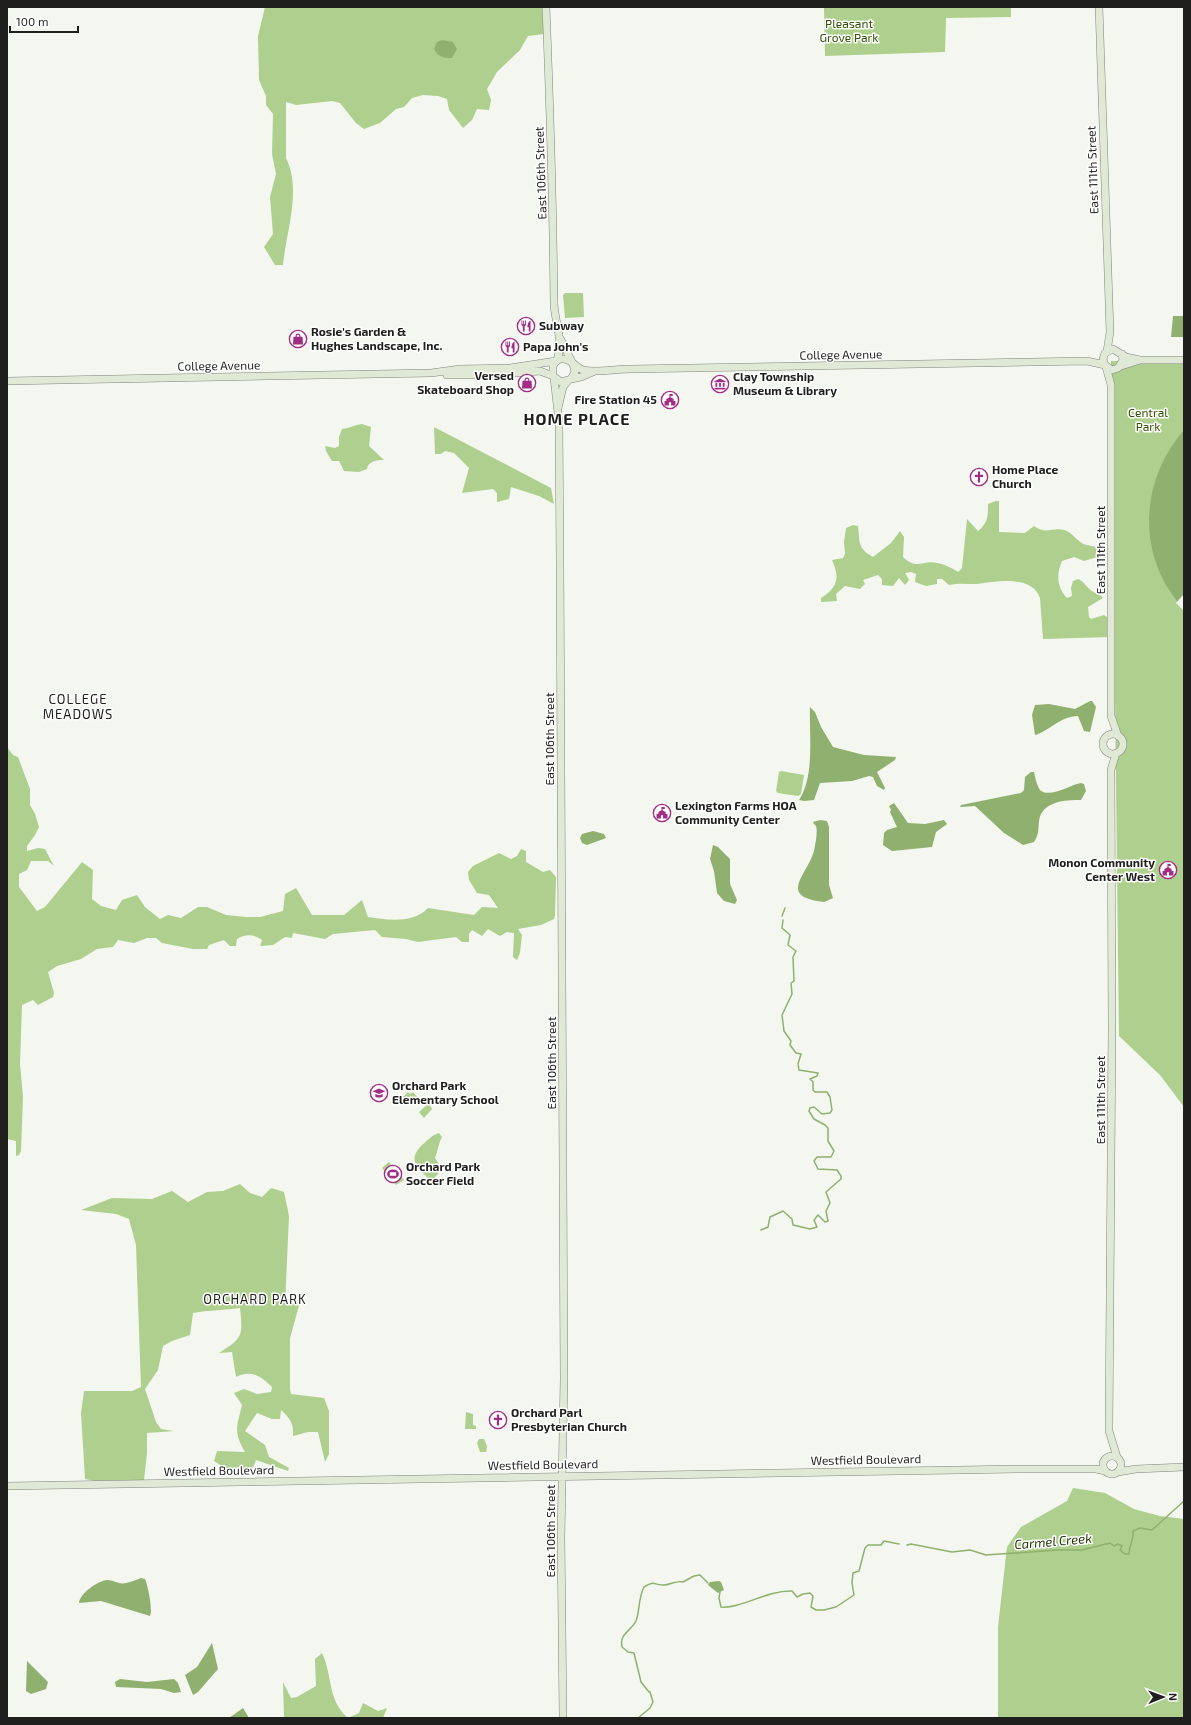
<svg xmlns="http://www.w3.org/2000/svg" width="1191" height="1725" font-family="'Exo 2',sans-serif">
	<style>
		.green { fill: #aecf8d }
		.water { fill: #8fb06e }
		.pier { fill: #f3f7ef }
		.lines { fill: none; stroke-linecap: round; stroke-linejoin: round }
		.stream { stroke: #8fb06e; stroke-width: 1.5 }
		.secondary-casing { stroke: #81847e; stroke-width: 8 }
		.secondary { stroke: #dfe9d5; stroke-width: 7 }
		.labels { text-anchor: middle; stroke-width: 3; stroke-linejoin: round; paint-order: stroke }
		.park-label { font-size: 12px; fill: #324f04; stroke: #fff }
		.street-label { font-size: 12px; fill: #1f201e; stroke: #fff }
		.poi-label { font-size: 12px; font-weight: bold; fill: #1f201e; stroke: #fff; text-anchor: start }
		.neighbourhood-label { font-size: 13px; letter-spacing: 1px; fill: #1f201e; stroke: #fff }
		.water-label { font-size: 13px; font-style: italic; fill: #243908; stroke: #fff }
		.district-label { font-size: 16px; font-weight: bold; letter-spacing: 1px; fill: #1f201e; stroke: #fff }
	</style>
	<rect width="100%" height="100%" fill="#f3f7ef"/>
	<path class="green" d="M 265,7 L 542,7 L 544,34 L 528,36 L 520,50 L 497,72 L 487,89 L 491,100 L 489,110 L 477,109 L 472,120 L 463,128 L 449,110 L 447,99 L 438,96 L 423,95 L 412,98 L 404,107 L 396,109 L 380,123 L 364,129 L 356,123 L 340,103 L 332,101 L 296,105 L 286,102 L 286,158 C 302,190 286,232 283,265 L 275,265 L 264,247 L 273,234 L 270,197 L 276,174 L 272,154 L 273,114 L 266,105 L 266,96 L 259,80 L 258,36 Z
		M 824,7 L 1011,7 L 1011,17 L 946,18 L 945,52 L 825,56 Z
		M 565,293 L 583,293 L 584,317 L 565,318 L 563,295 Z
		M 1111,361 L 1184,361 L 1184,1107 L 1160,1075 L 1119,1036 Z
		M 362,424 L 371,427 L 369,446 L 384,460 C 377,460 368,461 367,469 L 359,472 L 344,471 L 339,461 L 332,461 L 326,451 L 325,446 L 335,448 L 339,446 L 339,437 L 342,429 C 350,428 355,425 362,424 Z
		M 434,427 L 551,488 L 554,504 L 539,496 L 511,487 L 509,499 L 497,502 L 497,493 L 493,489 L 462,493 L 469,468 L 454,453 L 445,451 L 441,454 L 435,454 Z
		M 996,501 L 999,501 L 999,532 L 1025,533 L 1034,526 C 1047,535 1052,527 1064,530 C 1072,532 1075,539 1082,543 C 1088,547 1096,544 1101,551 L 1097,557 L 1084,561 L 1074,557 L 1062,561 C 1056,574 1057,588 1067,598 L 1072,596 L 1071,588 L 1073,581 L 1078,579 C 1085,582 1086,587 1092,591 C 1096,594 1100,594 1103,598 L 1088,607 L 1089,617 L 1091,619 L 1104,615 L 1108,618 L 1110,637 L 1043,639 L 1040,598 C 1031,574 996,582 977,584 C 968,584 959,583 949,585 L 942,579 L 937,579 L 937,584 L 926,586 L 915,582 L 916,574 L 911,572 L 905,573 L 909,580 L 905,585 L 899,578 L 893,586 L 882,585 L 882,579 L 878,575 L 863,580 L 865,584 L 860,589 L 845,586 L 836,594 L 837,601 L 821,602 L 821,598 C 838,587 840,578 832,560 L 843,558 L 845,554 L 844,542 L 846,528 L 853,525 L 858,526 C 860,542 857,548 873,557 L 891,543 L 900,531 L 904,537 L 903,557 C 918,571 922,559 937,563 C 944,564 952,568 958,572 L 962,568 L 967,519 L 978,531 C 988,523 988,516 988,504 Z
		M 7,747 L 13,755 L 18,757 L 30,789 L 30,805 L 35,814 L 39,827 L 35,835 L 27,846 L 27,851 L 38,848 L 45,849 L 54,866 L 48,861 L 31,861 L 27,870 L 19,874 L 19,887 L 37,911 L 45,907 L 82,862 L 93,870 L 92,899 L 101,906 L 116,910 L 122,900 L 137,895 L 145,907 L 160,919 L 168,915 L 181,918 L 198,907 L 207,907 L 226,915 L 246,917 L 260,917 L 283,911 L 285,894 L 296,888 L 312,915 L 344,915 L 362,900 L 368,917 C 387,920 413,924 428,908 L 474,915 L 482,907 L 498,908 L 489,895 L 477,893 L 469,880 L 468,872 L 473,866 L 499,853 L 511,859 L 517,856 L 521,849 L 526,851 L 526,862 L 543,872 L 550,870 L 556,877 L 555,916 L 554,919 L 541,925 L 518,929 L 522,935 L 520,953 L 517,960 L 513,957 L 514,933 L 507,932 L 500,936 L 488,929 L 482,936 L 472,930 L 469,934 L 469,942 L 462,942 L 456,937 L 418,942 L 406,939 L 382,937 L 375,930 L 333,934 L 325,939 L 293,933 L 292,938 L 285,937 L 273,945 L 260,946 L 262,940 C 254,934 245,934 237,939 L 236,946 L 230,946 L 224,940 L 209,945 L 207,949 L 193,949 L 162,943 L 156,938 L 147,938 L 134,943 L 118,940 L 113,947 L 97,949 L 81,959 L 57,966 L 48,972 L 54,993 L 53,997 L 38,1005 L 33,1000 L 22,1005 L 20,1064 L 23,1097 L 21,1151 L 19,1155 L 16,1156 L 16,1141 L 7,1139 Z
		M 781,771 L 804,775 L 801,794 L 798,796 L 778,793 L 776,791 L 779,772 Z
		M 408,1092 L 410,1094 L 413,1092 L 418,1098 L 411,1105 L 402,1098 Z
		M 429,1103 L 432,1109 L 424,1118 L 419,1112 Z
		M 439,1133 L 442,1137 C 438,1144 438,1151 435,1158 L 441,1167 L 437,1171 L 439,1173 L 431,1181 C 419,1169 406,1161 422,1145 C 428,1140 432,1135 439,1133 Z
		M 389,1162 L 404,1180 L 396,1185 L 382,1168 Z
		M 240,1184 L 250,1193 L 262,1197 L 271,1188 L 284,1192 L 289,1216 L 285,1305 L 300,1302 L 290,1338 L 290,1389 L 291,1394 L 324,1398 L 329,1411 L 329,1454 L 325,1462 L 318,1432 L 308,1432 L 293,1436 C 294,1424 290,1418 281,1410 L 280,1419 L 272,1419 L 257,1413 L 245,1431 L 265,1445 L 269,1457 L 289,1468 L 288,1471 L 256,1460 L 252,1470 L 228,1470 L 214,1461 L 217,1451 L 245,1452 C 233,1432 237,1426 242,1405 L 234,1393 L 244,1389 L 257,1394 L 271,1392 L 272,1387 C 260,1375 251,1370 236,1377 L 232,1352 L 219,1353 C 243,1338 243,1336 240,1308 C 225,1310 209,1310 193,1313 L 190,1335 L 172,1341 L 163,1346 L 158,1370 L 145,1389 L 156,1422 L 161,1429 L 174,1431 L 147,1433 L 147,1453 L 144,1480 L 95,1481 L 85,1479 L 81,1413 L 84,1391 L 132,1391 L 141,1387 L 136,1245 L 129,1219 L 116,1214 L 81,1210 L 112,1198 L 152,1199 L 172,1191 L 188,1202 L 207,1192 L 223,1191 Z
		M 466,1412 L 473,1414 L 473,1425 L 476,1426 L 476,1429 L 465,1429 Z
		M 479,1439 L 484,1439 L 487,1446 L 486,1452 L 480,1452 L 477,1443 Z
		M 1073,1488 L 1105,1493 L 1134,1509 L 1160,1516 L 1184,1519 L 1184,1718 L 998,1718 L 998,1627 L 1007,1547 L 1021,1527 L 1067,1501 Z
		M 322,1653 C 333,1676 327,1700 348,1718 L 284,1718 L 283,1682 L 291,1698 L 297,1697 L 316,1686 L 315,1659 Z
		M 363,1703 L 378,1711 L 387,1708 L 383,1718 L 348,1718 L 359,1713 Z"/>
	<path class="water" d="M 442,40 L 453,42 L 457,49 L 452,58 C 443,58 438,57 434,49 L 437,42 Z
		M 1173,316 L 1184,316 L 1184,337 L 1171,337 Z
		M 1184,430 L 1184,609 C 1136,558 1139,481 1184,430 Z
		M 1090,701 L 1092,701 L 1096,707 L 1090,732 L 1084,731 L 1078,716 C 1060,716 1050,731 1035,735 L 1032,715 L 1035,705 L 1049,704 L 1075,709 Z
		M 810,707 L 815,712 L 821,727 L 833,747 L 864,755 L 896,757 L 895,760 L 877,772 L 885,788 L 884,790 L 877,786 L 873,777 L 869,776 L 852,781 L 820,783 L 814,800 L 804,801 L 799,800 C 815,776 809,735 810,707 Z
		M 1031,772 L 1034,772 C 1035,777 1037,786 1040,790 C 1049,799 1072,784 1081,783 L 1084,784 L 1086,791 L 1081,800 C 1065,800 1042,801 1039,821 C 1038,830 1039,834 1034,842 L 1023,845 L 1004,833 L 975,806 L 960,807 L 961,805 L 1021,793 L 1024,790 L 1025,777 Z
		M 894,803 L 908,823 L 925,824 L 944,820 L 947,824 L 936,832 L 932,847 L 892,851 L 883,845 L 884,833 L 887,830 L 897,827 L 890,812 L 891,810 L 889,806 Z
		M 820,820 L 827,821 L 829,827 L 829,885 L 833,898 L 824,902 C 776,897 808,874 814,851 C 815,846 818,832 816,826 C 815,825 813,823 813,822 Z
		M 593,831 L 604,834 L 606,838 L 587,845 L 582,843 L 580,838 L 582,834 Z
		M 713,845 L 718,847 L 730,859 L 730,884 L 737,900 L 735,904 L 724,901 L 717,893 L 714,871 L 710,859 Z
		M 141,1578 L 145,1579 C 148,1586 153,1610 150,1616 L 101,1601 L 79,1603 C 80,1593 98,1581 107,1580 C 114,1580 119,1585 126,1583 C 131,1582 136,1580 141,1578 Z
		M 719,1581 L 721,1582 L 724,1590 L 718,1593 L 708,1585 L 710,1582 Z
		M 212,1643 L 218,1669 L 198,1692 L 193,1695 L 185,1675 L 197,1667 Z
		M 27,1661 L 48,1682 L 46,1689 L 31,1694 L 26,1691 Z
		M 120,1679 L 147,1682 L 174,1679 L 178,1683 L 181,1692 L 174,1693 L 161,1689 L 116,1687 L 115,1682 Z
		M 243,1708 L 249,1718 L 229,1718 Z"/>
	<path class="pier" d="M 1184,594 L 1184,608 L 1183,610 L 1176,603 Z"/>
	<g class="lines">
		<path class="stream" d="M 782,916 L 785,908
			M 761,1230 L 768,1227 L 770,1217 L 783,1211 L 792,1219 L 793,1225 L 810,1229 L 817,1227 L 814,1220 L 818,1215 L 825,1222 L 828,1221 L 826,1211 L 830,1203 L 826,1192 L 841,1179 L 841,1176 L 837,1170 L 818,1169 L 814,1161 L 817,1157 L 831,1157 L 834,1151 L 828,1141 L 828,1128 L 825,1125 L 814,1119 L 809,1111 L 810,1108 L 814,1107 L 822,1114 L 830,1113 L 832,1110 L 830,1097 L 827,1092 L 815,1092 L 813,1090 L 813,1082 L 810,1079 L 817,1076 L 818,1073 L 799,1070 L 798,1064 L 801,1054 L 796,1053 L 790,1045 L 791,1041 L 784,1031 L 782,1015 L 792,994 L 791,983 L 794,981 L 793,957 L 796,951 L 788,945 L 790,935 L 782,928 L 783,920
			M 907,1545 L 911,1544 L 952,1552 L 970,1550 L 986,1555 L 1058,1550 L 1082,1550 L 1110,1543 L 1114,1546 L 1118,1544 L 1122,1546 L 1120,1550 L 1125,1554 L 1129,1554 C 1129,1545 1134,1541 1133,1531 L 1140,1528 L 1152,1530 L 1184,1501
			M 720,1592 L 719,1598 L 721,1607 C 741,1609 767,1590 792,1591 L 797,1597 L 803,1594 L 810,1593 L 813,1596 L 811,1607 L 816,1610 L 824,1610 L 836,1607 L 854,1595 L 852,1583 L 853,1573 L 859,1571 L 865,1548 L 868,1545 L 881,1545 L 884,1541 L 899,1544
			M 649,1692 L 641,1682 L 634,1653 L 628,1652 L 622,1647 C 619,1634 631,1631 636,1621 C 640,1610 638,1599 644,1587 C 655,1580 653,1585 663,1585 C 671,1585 675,1580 683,1582 L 694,1576 L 700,1575 L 708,1583
			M 638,1718 L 650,1708 L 653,1702 L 650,1692"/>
		<defs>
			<path id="secondary" d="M 546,7 C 550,106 553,205 554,304 C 555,323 564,341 557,360
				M 1099,7 L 1110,332 L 1107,351
				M 560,338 L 572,362
				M 1122,354 L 1123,360 L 1118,368 L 1112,370 L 1105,365 L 1103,359 L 1105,353 L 1113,349 L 1126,357 L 1140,360
				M 573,364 L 575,372 L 571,379 L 561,382 L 553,376 L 553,366 C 555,362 557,359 562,359 C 571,358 575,367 583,370 C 598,373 615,369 630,369 L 1087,361 L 1105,365
				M 1121,366 L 1140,360 L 1184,360
				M 1106,367 L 1111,385 L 1111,716 L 1118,736
				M 447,375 L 494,375 L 540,371 L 553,376
				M 554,378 L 559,422 L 560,563 L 564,1379 L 561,1537 L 563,1718
				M 571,379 L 581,377 L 595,371
				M 7,381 L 431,373 L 460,369 L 510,368 L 556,361
				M 558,408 L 563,387 L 568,381
				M1103 744a10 10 0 1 1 20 0a10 10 0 1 1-20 0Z
				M 1116,753 L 1111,770 L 1112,1026 L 1109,1431 L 1117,1457
				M1103 1465a9 9 0 1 1 18 0a9 9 0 1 1-18 0Z
				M 1118,1472 L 1136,1469 L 1184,1467
				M 7,1486 L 1021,1469 L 1096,1469 L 1105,1471"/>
		</defs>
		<use href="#secondary" class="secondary-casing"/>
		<use href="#secondary" class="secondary"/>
	</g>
	<defs>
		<symbol id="restaurant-ring" viewBox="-11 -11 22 22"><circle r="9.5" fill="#fff" stroke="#a32c84" stroke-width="1.5"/><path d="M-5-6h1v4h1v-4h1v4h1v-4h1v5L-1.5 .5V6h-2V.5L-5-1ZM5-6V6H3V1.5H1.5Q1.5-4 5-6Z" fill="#a32c84"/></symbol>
		<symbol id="shop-ring" viewBox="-11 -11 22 22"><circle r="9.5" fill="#fff" stroke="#a32c84" stroke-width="1.5"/><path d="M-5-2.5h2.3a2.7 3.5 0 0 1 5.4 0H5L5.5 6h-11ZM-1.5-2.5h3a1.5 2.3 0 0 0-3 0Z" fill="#a32c84"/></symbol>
		<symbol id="museum-ring" viewBox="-11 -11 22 22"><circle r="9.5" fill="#fff" stroke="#a32c84" stroke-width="1.5"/><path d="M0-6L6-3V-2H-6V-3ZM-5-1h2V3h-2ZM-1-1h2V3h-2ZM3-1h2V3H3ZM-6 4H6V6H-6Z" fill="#a32c84"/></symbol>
		<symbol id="civic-ring" viewBox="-11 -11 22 22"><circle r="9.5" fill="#fff" stroke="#a32c84" stroke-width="1.5"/><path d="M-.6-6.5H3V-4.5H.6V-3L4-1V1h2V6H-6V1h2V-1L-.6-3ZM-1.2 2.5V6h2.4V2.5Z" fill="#a32c84"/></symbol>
		<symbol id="church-ring" viewBox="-11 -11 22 22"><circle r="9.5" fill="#fff" stroke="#a32c84" stroke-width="1.5"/><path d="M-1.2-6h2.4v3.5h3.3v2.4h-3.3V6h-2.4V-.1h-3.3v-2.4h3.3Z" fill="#a32c84"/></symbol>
		<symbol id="school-ring" viewBox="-11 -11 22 22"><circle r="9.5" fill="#fff" stroke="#a32c84" stroke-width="1.5"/><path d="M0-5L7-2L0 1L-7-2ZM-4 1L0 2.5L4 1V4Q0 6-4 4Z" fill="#a32c84"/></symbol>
		<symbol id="stadium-ring" viewBox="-11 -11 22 22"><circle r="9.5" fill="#fff" stroke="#a32c84" stroke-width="1.5"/><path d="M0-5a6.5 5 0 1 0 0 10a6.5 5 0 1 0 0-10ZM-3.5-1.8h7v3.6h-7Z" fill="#a32c84"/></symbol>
	</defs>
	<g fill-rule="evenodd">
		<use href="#restaurant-ring" x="516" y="316" width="20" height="20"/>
		<use href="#shop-ring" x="288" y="329" width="20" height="20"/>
		<use href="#restaurant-ring" x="500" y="337" width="20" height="20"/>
		<use href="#shop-ring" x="517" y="373" width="20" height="20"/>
		<use href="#museum-ring" x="710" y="374" width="20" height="20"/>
		<use href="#civic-ring" x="660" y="390" width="20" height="20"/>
		<use href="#church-ring" x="969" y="467" width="20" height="20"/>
		<use href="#civic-ring" x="652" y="803" width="20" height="20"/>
		<use href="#civic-ring" x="1158" y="860" width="20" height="20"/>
		<use href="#school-ring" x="369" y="1083" width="20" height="20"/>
		<use href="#stadium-ring" x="383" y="1164" width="20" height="20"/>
		<use href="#church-ring" x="488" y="1410" width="20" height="20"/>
	</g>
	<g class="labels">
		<g class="park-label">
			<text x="849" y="28">Pleasant<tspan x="849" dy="14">Grove Park</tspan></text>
			<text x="1148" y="417">Central<tspan x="1148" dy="14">Park</tspan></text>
		</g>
		<g class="street-label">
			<text transform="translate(1093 170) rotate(-92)" y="4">East 111th Street</text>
			<text transform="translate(541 173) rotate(-92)" y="4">East 106th Street</text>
			<text transform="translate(841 355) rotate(-1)" y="4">College Avenue</text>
			<text transform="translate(219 366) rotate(-1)" y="4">College Avenue</text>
			<text transform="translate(1101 550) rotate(-90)" y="4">East 111th Street</text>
			<text transform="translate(550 739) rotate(-90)" y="4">East 106th Street</text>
			<text transform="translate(552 1063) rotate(-90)" y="4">East 106th Street</text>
			<text transform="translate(1101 1100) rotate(-90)" y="4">East 111th Street</text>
			<text transform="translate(866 1460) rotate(-1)" y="4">Westfield Boulevard</text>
			<text transform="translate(543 1465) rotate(-1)" y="4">Westfield Boulevard</text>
			<text transform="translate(219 1471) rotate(-1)" y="4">Westfield Boulevard</text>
			<text transform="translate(551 1531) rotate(-90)" y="4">East 106th Street</text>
		</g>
		<g class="poi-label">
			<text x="539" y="330">Subway</text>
			<text x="311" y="336">Rosie's Garden &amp;<tspan x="311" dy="14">Hughes Landscape, Inc.</tspan></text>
			<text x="523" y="351">Papa John's</text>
			<text x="514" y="380" text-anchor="end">Versed<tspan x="514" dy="14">Skateboard Shop</tspan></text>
			<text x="733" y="381">Clay Township<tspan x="733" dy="14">Museum &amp; Library</tspan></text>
			<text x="657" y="404" text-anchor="end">Fire Station 45</text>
			<text x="992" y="474">Home Place<tspan x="992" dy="14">Church</tspan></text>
			<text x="675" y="810">Lexington Farms HOA<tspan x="675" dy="14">Community Center</tspan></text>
			<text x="1155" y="867" text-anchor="end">Monon Community<tspan x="1155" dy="14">Center West</tspan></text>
			<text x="392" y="1090">Orchard Park<tspan x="392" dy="14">Elementary School</tspan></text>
			<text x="406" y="1171">Orchard Park<tspan x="406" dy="14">Soccer Field</tspan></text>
			<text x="511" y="1417">Orchard Parl<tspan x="511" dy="14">Presbyterian Church</tspan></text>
		</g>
		<g class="neighbourhood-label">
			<text x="78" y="704">COLLEGE<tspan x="78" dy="15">MEADOWS</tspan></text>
			<text x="255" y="1304">ORCHARD PARK</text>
		</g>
		<g class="water-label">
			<text transform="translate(1053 1541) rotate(-5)" y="5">Carmel Creek</text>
		</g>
		<g class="district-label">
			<text x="577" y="425">HOME PLACE</text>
		</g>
	</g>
	<rect width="1191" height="1725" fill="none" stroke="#1f201e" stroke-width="16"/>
	<g transform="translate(1163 1697) rotate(89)" stroke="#ffffff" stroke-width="3" paint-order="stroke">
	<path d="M0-3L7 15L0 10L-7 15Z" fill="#1f201e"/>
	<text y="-6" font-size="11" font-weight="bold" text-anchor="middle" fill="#1f201e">N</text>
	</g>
	<path d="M10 26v6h68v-6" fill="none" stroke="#1f201e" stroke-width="2"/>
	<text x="16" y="26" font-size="12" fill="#1f201e" stroke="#ffffff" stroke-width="3" paint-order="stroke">100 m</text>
</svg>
